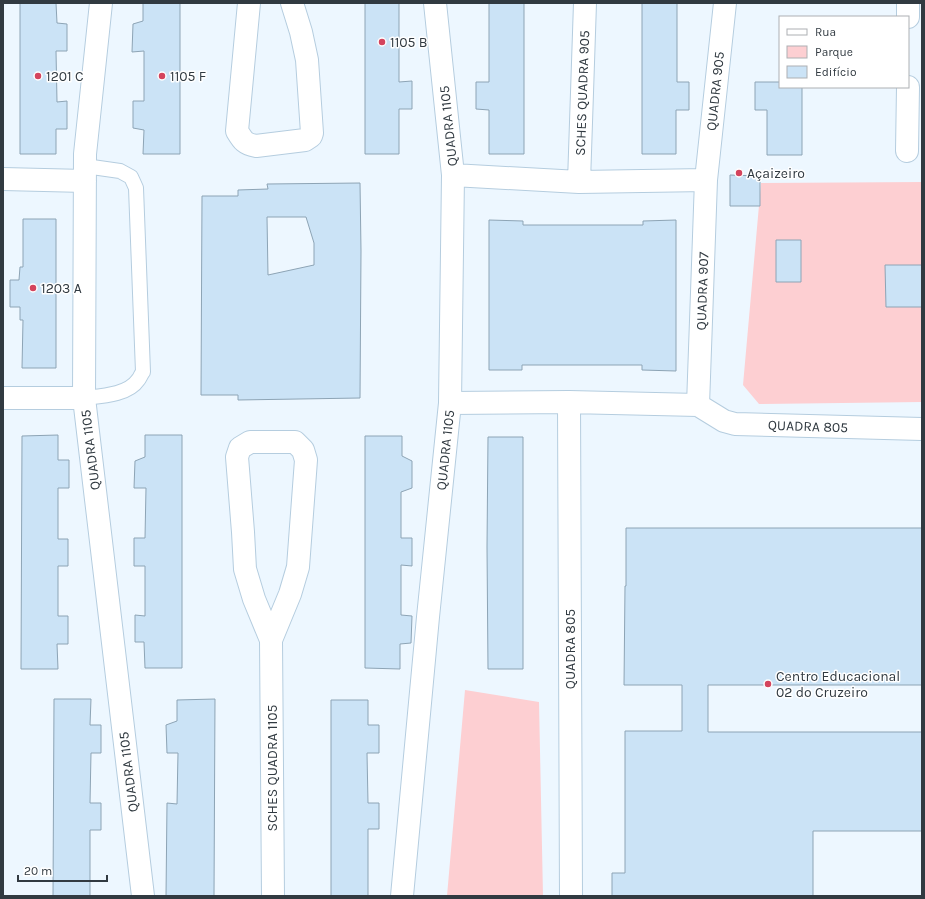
<svg xmlns="http://www.w3.org/2000/svg" width="925" height="899" font-family="Karla,sans-serif">
	<style>
		.green { fill: #fdcfd2 }
		.building { fill: #cbe3f6; stroke: #8da4b5; fill-rule: evenodd }
		.lines { fill: none; stroke-linecap: round; stroke-linejoin: round }
		.service-casing { stroke: #b5cddf; stroke-width: 16 }
		.minor-casing { stroke: #b5cddf; stroke-width: 24 }
		.service { stroke: #fff; stroke-width: 14 }
		.minor { stroke: #fff; stroke-width: 22 }
		.poi-dot { fill: #d4445d; stroke: #fff; stroke-width: 1.5 }
		.labels { text-anchor: middle; stroke-width: 3; stroke-linejoin: round; paint-order: stroke }
		.poi-label { font-size: 14px; fill: #313a41; stroke: #fff; text-anchor: start }
		.street-label { font-size: 14px; fill: #313a41; stroke: #fff }
	</style>
	<rect width="100%" height="100%" fill="#edf7ff"/>
	<path class="green" d="M 922,182 L 922,402 L 759,404 L 743,385 L 761,183 Z
		M 465,690 L 539,702 L 543,896 L 447,896 Z"/>
	<path class="building" d="M 20,3 L 56,3 L 57,23 L 67,24 L 67,51 L 56,51 L 57,102 L 67,101 L 67,129 L 56,129 L 56,154 L 20,154 Z
		M 143,3 L 180,3 L 180,154 L 143,154 L 144,130 L 133,128 L 133,101 L 144,101 L 144,51 L 132,52 L 133,24 L 143,21 Z
		M 365,3 L 399,3 L 399,82 L 412,81 L 412,109 L 399,109 L 399,154 L 365,154 Z
		M 489,3 L 524,3 L 524,154 L 489,154 L 489,110 L 476,109 L 476,82 L 489,82 Z
		M 642,3 L 677,3 L 677,82 L 689,82 L 689,110 L 676,110 L 676,154 L 642,154 Z
		M 755,82 L 780,82 L 780,87 L 802,87 L 802,155 L 767,155 L 767,110 L 755,110 Z
		M 730,175 L 760,176 L 760,206 L 730,206 Z
		M 360,183 L 361,251 L 360,398 L 238,400 L 238,395 L 201,395 L 202,196 L 238,196 L 238,190 L 268,189 L 267,184 ZM 267,217 L 306,217 L 314,243 L 314,265 L 268,275 Z
		M 23,219 L 56,219 L 56,368 L 22,368 L 23,320 L 20,320 L 20,307 L 10,307 L 10,280 L 19,280 L 20,267 L 23,267 Z
		M 489,220 L 523,221 L 523,225 L 643,225 L 643,221 L 676,220 L 676,371 L 642,370 L 642,365 L 522,365 L 522,370 L 489,370 Z
		M 776,240 L 801,240 L 801,282 L 776,282 Z
		M 885,265 L 922,265 L 922,307 L 886,307 Z
		M 58,435 L 58,460 L 69,460 L 69,488 L 58,488 L 58,539 L 68,539 L 68,566 L 58,566 L 58,616 L 68,616 L 68,644 L 57,644 L 58,669 L 21,669 L 22,436 Z
		M 145,435 L 182,435 L 182,668 L 145,668 L 144,642 L 135,642 L 135,615 L 145,616 L 145,566 L 134,566 L 134,538 L 145,538 L 146,488 L 134,488 L 135,461 L 145,457 Z
		M 365,436 L 402,436 L 402,456 L 412,461 L 412,488 L 401,492 L 401,538 L 412,538 L 412,566 L 401,565 L 401,615 L 412,616 L 411,643 L 400,644 L 400,669 L 365,668 Z
		M 488,437 L 523,437 L 523,669 L 488,669 L 487,547 Z
		M 626,528 L 922,528 L 922,685 L 708,685 L 708,732 L 922,732 L 922,831 L 813,831 L 813,896 L 612,896 L 612,873 L 625,873 L 625,731 L 682,731 L 682,685 L 624,685 L 625,586 L 626,586 Z
		M 54,699 L 91,699 L 90,725 L 101,725 L 101,753 L 91,753 L 90,803 L 101,803 L 101,830 L 90,830 L 90,896 L 53,896 Z
		M 215,699 L 214,896 L 166,896 L 167,803 L 177,804 L 178,753 L 167,753 L 166,725 L 177,721 L 177,700 Z
		M 331,700 L 368,700 L 368,725 L 379,725 L 379,753 L 367,753 L 368,803 L 379,803 L 379,829 L 368,829 L 368,896 L 331,896 Z"/>
	<g class="lines">
		<defs>
			<path id="service" d="M 84,398 C 101,396 128,395 138,380 C 140,378 141,374 143,372 L 136,188 L 131,177 L 120,171 L 85,166"/>
			<path id="minor" d="M 101,3 L 85,154 L 84,398 L 143,896
				M 249,3 L 237,131 C 243,141 245,144 256,146 L 305,140 L 311,136 L 312,133 L 307,60 L 301,32 L 292,3
				M 908,17 L 908,3
				M 907,151 L 908,87
				M 453,175 L 579,182 L 706,180
				M 3,179 L 85,181
				M 579,182 L 585,3
				M 3,398 L 84,398
				M 569,402 L 571,896
				M 450,403 L 569,402 L 698,405 L 706,180 L 725,3
				M 698,405 L 724,421 L 735,424 L 922,429
				M 271,640 L 290,594 L 298,567 L 306,460 L 303,450 L 295,442 L 250,442 L 240,448 L 237,457 L 243,532 L 245,569 L 254,599 L 271,640 L 273,896
				M 402,896 L 428,617 L 450,403 L 453,175 L 435,3"/>
		</defs>
		<use href="#service" class="service-casing"/>
		<use href="#minor" class="minor-casing"/>
		<use href="#service" class="service"/>
		<use href="#minor" class="minor"/>
	</g>
	<g class="poi-dot">
		<circle cx="382" cy="42" r="4"/>
		<circle cx="38" cy="76" r="4"/>
		<circle cx="162" cy="76" r="4"/>
		<circle cx="739" cy="173" r="4"/>
		<circle cx="33" cy="288" r="4"/>
		<circle cx="768" cy="684" r="4"/>
	</g>
	<g class="labels">
		<g class="poi-label">
			<text x="390" y="47">1105 B</text>
			<text x="46" y="81">1201 C</text>
			<text x="170" y="81">1105 F</text>
			<text x="747" y="178">Açaizeiro</text>
			<text x="41" y="293">1203 A</text>
			<text x="776" y="681">Centro Educacional<tspan x="776" dy="16">02 do Cruzeiro</tspan></text>
		</g>
		<g class="street-label">
			<text transform="translate(715 91) rotate(-84)" y="5">QUADRA 905</text>
			<text transform="translate(582 93) rotate(-88)" y="5">SCHES QUADRA 905</text>
			<text transform="translate(448 126) rotate(-96)" y="5">QUADRA 1105</text>
			<text transform="translate(702 291) rotate(-88)" y="5">QUADRA 907</text>
			<text transform="translate(808 426) rotate(2)" y="5">QUADRA 805</text>
			<text transform="translate(90 450) rotate(-97)" y="5">QUADRA 1105</text>
			<text transform="translate(445 450) rotate(-84)" y="5">QUADRA 1105</text>
			<text transform="translate(570 649) rotate(-90)" y="5">QUADRA 805</text>
			<text transform="translate(272 768) rotate(-90)" y="5">SCHES QUADRA 1105</text>
			<text transform="translate(128 772) rotate(-97)" y="5">QUADRA 1105</text>
		</g>
	</g>
	<rect width="925" height="899" fill="none" stroke="#313a41" stroke-width="8"/>
	<rect x="779" y="16" width="130" height="72" fill="#ffffff" stroke="#adb0b3"/>
	<rect x="787" y="29" width="20" height="6" fill="#ffffff" stroke="#adb0b3"/>
	<text x="815" y="36" font-size="12" fill="#313a41">Rua</text>
	<rect x="787" y="46" width="20" height="12" fill="#fdcfd2" stroke="#adb0b3"/>
	<text x="815" y="56" font-size="12" fill="#313a41">Parque</text>
	<rect x="787" y="66" width="20" height="12" fill="#cbe3f6" stroke="#adb0b3"/>
	<text x="815" y="76" font-size="12" fill="#313a41">Edifício</text>
	<path d="M18 875v6h89v-6" fill="none" stroke="#313a41" stroke-width="2"/>
	<text x="24" y="875" font-size="12" fill="#313a41" stroke="#ffffff" stroke-width="3" paint-order="stroke">20 m</text>
</svg>
